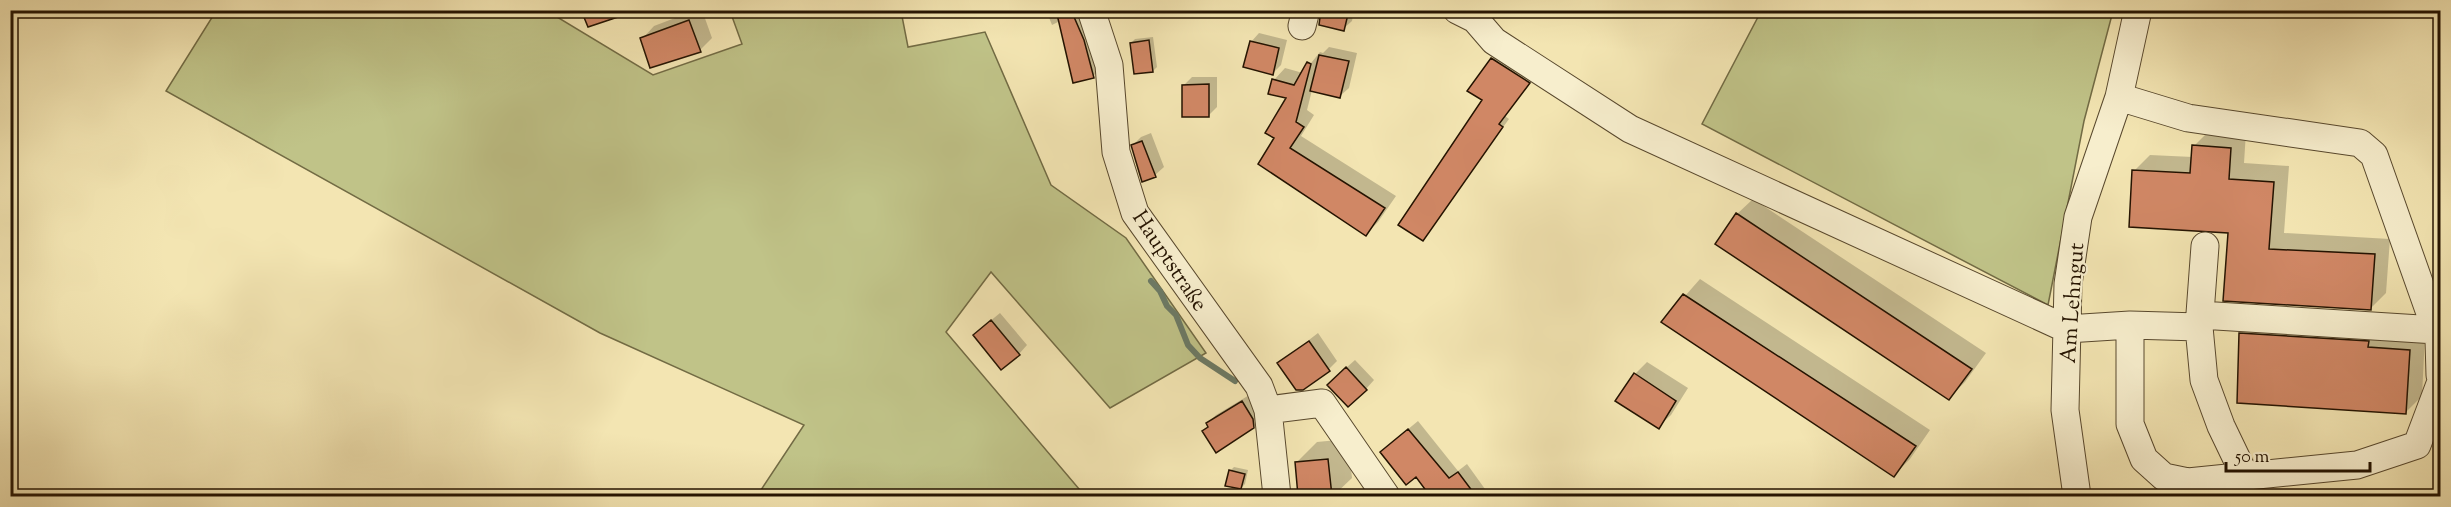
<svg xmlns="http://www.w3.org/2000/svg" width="2451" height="507" font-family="'Sorts Mill Goudy',serif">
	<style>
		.green { fill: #c0c388; stroke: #726b44; stroke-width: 1.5 }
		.shadow { fill: #0003 }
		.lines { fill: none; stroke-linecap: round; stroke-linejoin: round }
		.stream { stroke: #6c7a65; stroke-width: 6 }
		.building { fill: #d08765; stroke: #241301; stroke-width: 1.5 }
		.minor-casing { stroke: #58482d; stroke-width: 29 }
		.minor { stroke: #f7eecd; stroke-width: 27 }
		.labels { text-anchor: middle; stroke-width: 4.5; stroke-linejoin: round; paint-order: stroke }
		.street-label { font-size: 22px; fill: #241301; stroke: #f7eecd }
	</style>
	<rect width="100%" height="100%" fill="#f3e5b2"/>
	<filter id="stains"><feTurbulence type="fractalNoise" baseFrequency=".00333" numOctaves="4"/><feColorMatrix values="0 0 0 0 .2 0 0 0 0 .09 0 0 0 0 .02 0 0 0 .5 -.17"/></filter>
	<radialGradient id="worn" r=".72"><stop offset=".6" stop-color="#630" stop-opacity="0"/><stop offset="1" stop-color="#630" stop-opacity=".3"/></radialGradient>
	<path class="green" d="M 216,11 L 555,11 L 557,17 L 653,75 L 742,44 L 730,11 L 901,11 L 908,47 L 985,32 L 1051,185 L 1126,238 L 1206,353 L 1110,408 L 991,272 L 946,332 L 1085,496 L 757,496 L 804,425 L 600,333 L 166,91 Z
		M 1752,11 L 2113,11 L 2084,121 L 2048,305 L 1702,124 L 1759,15 Z"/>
	<path class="shadow" d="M 696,10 L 702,10 L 712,38 L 700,50 L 642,39 L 654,26 Z
		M 1046,10 L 1084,10 L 1102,68 L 1093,76 L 1060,21 L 1052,25 Z
		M 1220,10 L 1259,10 L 1254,16 Z
		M 1323,10 L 1354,10 L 1352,21 L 1343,29 Z
		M 1259,33 L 1287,40 L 1281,65 L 1272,74 L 1251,42 Z
		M 1153,37 L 1157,67 L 1153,71 L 1131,43 L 1135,39 Z
		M 1329,47 L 1357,53 L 1349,88 L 1340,96 L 1312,90 L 1307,110 L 1314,115 L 1301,136 L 1396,196 L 1378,222 L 1366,234 L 1276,138 L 1288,98 L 1274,80 L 1285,68 L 1303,73 L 1320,52 L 1323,53 Z
		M 1499,52 L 1536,76 L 1505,116 L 1509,119 L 1422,239 L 1484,100 L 1492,59 Z
		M 1192,77 L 1217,77 L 1217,107 L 1209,115 L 1183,86 Z
		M 2210,130 L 2246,132 L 2244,163 L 2289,166 L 2284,233 L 2390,239 L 2386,293 L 2370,309 L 2230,232 L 2134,171 L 2150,155 L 2193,157 L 2194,146 Z
		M 1151,133 L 1164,167 L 1155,175 L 1133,145 L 1141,137 Z
		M 1753,199 L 1986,353 L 1965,382 L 1949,398 L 1737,214 Z
		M 1700,279 L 1930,430 L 1910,459 L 1894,475 L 1663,321 Z
		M 1000,313 L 1027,345 L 1019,354 L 983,327 Z
		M 2256,318 L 2425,335 L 2422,396 L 2406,412 L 2240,334 Z
		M 1318,333 L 1337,361 L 1329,369 L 1279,363 Z
		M 1355,360 L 1374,380 L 1366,389 L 1337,376 Z
		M 1647,362 L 1688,388 L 1671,415 L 1658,427 L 1635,374 Z
		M 1251,394 L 1262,418 L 1253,427 L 1209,426 L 1208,423 L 1216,415 Z
		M 1418,421 L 1458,471 L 1467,464 L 1490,496 L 1432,496 L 1416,475 L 1390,444 Z
		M 1348,439 L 1352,478 L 1333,496 L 1299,496 L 1296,463 L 1317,442 Z
		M 1234,467 L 1248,470 L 1245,484 L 1241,488 L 1230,471 Z"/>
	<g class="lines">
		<path class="stream" d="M 1151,281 L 1160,291 L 1167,306 L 1176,315 L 1188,345 L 1200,358 L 1235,381"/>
	</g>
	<path class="building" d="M 581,10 L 629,10 L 630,13 L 588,27 Z
		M 1056,10 L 1071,10 L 1084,40 L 1094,78 L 1073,83 Z
		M 1321,10 L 1349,10 L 1344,31 L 1319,25 Z
		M 689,20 L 701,52 L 650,68 L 640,38 Z
		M 1149,40 L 1153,72 L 1134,74 L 1130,43 Z
		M 1250,41 L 1279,48 L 1273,75 L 1243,67 Z
		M 1319,55 L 1349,61 L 1340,98 L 1310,91 Z
		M 1491,58 L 1530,83 L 1499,124 L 1503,127 L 1423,241 L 1398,225 L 1482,100 L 1467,91 Z
		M 1307,62 L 1311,64 L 1296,122 L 1304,127 L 1290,148 L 1385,208 L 1366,236 L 1258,164 L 1274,138 L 1265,133 L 1286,98 L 1268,94 L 1272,79 L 1294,85 Z
		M 1209,84 L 1209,117 L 1182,117 L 1182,85 Z
		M 1142,141 L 1156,177 L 1142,182 L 1131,145 Z
		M 2192,145 L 2231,148 L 2229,179 L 2274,182 L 2269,249 L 2375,254 L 2371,310 L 2223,301 L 2228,233 L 2129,227 L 2132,170 L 2190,173 Z
		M 1736,213 L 1972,369 L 1949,400 L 1715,244 Z
		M 1683,294 L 1916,446 L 1894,477 L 1661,322 Z
		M 991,320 L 1020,355 L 1001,370 L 973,335 Z
		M 2239,333 L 2369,341 L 2368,347 L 2410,350 L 2406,414 L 2237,403 Z
		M 1309,341 L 1330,371 L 1303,390 L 1296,390 L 1277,363 Z
		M 1346,367 L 1367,390 L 1348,407 L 1327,385 Z
		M 1634,373 L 1676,401 L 1659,429 L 1615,401 Z
		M 1242,401 L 1253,419 L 1254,428 L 1216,453 L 1202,431 L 1208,427 L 1206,423 Z
		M 1408,429 L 1449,478 L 1458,472 L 1476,496 L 1430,496 L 1416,477 L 1406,485 L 1380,452 Z
		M 1328,459 L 1332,496 L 1298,496 L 1295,462 Z
		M 1229,470 L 1245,474 L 1241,489 L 1225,486 Z"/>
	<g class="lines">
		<defs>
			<path id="minor" d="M 1091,10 L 1109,65 L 1116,152 L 1135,213 L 1259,386 L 1268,410 L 1277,496
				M 1457,10 L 1475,19 L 1494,41 L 1630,129 L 2067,329 L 2130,325 L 2130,424 L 2144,459 L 2164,477 L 2188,482 L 2357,465 L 2417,445 L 2440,384
				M 1302,26 L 1306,10
				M 2119,97 L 2188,118 L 2360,143 L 2374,155 L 2436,330 L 2439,340 L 2440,375
				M 2200,315 L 2436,330
				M 2130,325 L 2199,327 L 2205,246
				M 2199,327 L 2204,380 L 2221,426 L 2245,476
				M 1268,410 L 1322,403 L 1386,496
				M 2077,496 L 2065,410 L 2068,284 L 2078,217 L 2119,97 L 2138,10"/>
		</defs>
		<use href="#minor" class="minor-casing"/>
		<use href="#minor" class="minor"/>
	</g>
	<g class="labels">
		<g class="street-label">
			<text transform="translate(1171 260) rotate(56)" y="8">Hauptstraße</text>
			<text transform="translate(2071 303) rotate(-86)" y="8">Am Lehngut</text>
		</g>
	</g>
	<rect width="2451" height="507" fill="none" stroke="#f3e5b2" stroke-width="36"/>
	<rect x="12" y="12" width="2427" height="483" fill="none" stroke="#241301" stroke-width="3"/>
	<rect x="18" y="18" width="2415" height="471" fill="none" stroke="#241301" stroke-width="1.5"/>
	<path d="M2226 462v9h144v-9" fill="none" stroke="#241301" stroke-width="3"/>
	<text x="2235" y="462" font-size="18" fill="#241301" stroke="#f7eecd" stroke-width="4.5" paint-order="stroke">50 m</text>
	<rect width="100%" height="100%" filter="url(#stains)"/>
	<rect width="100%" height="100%" fill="url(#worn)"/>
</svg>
